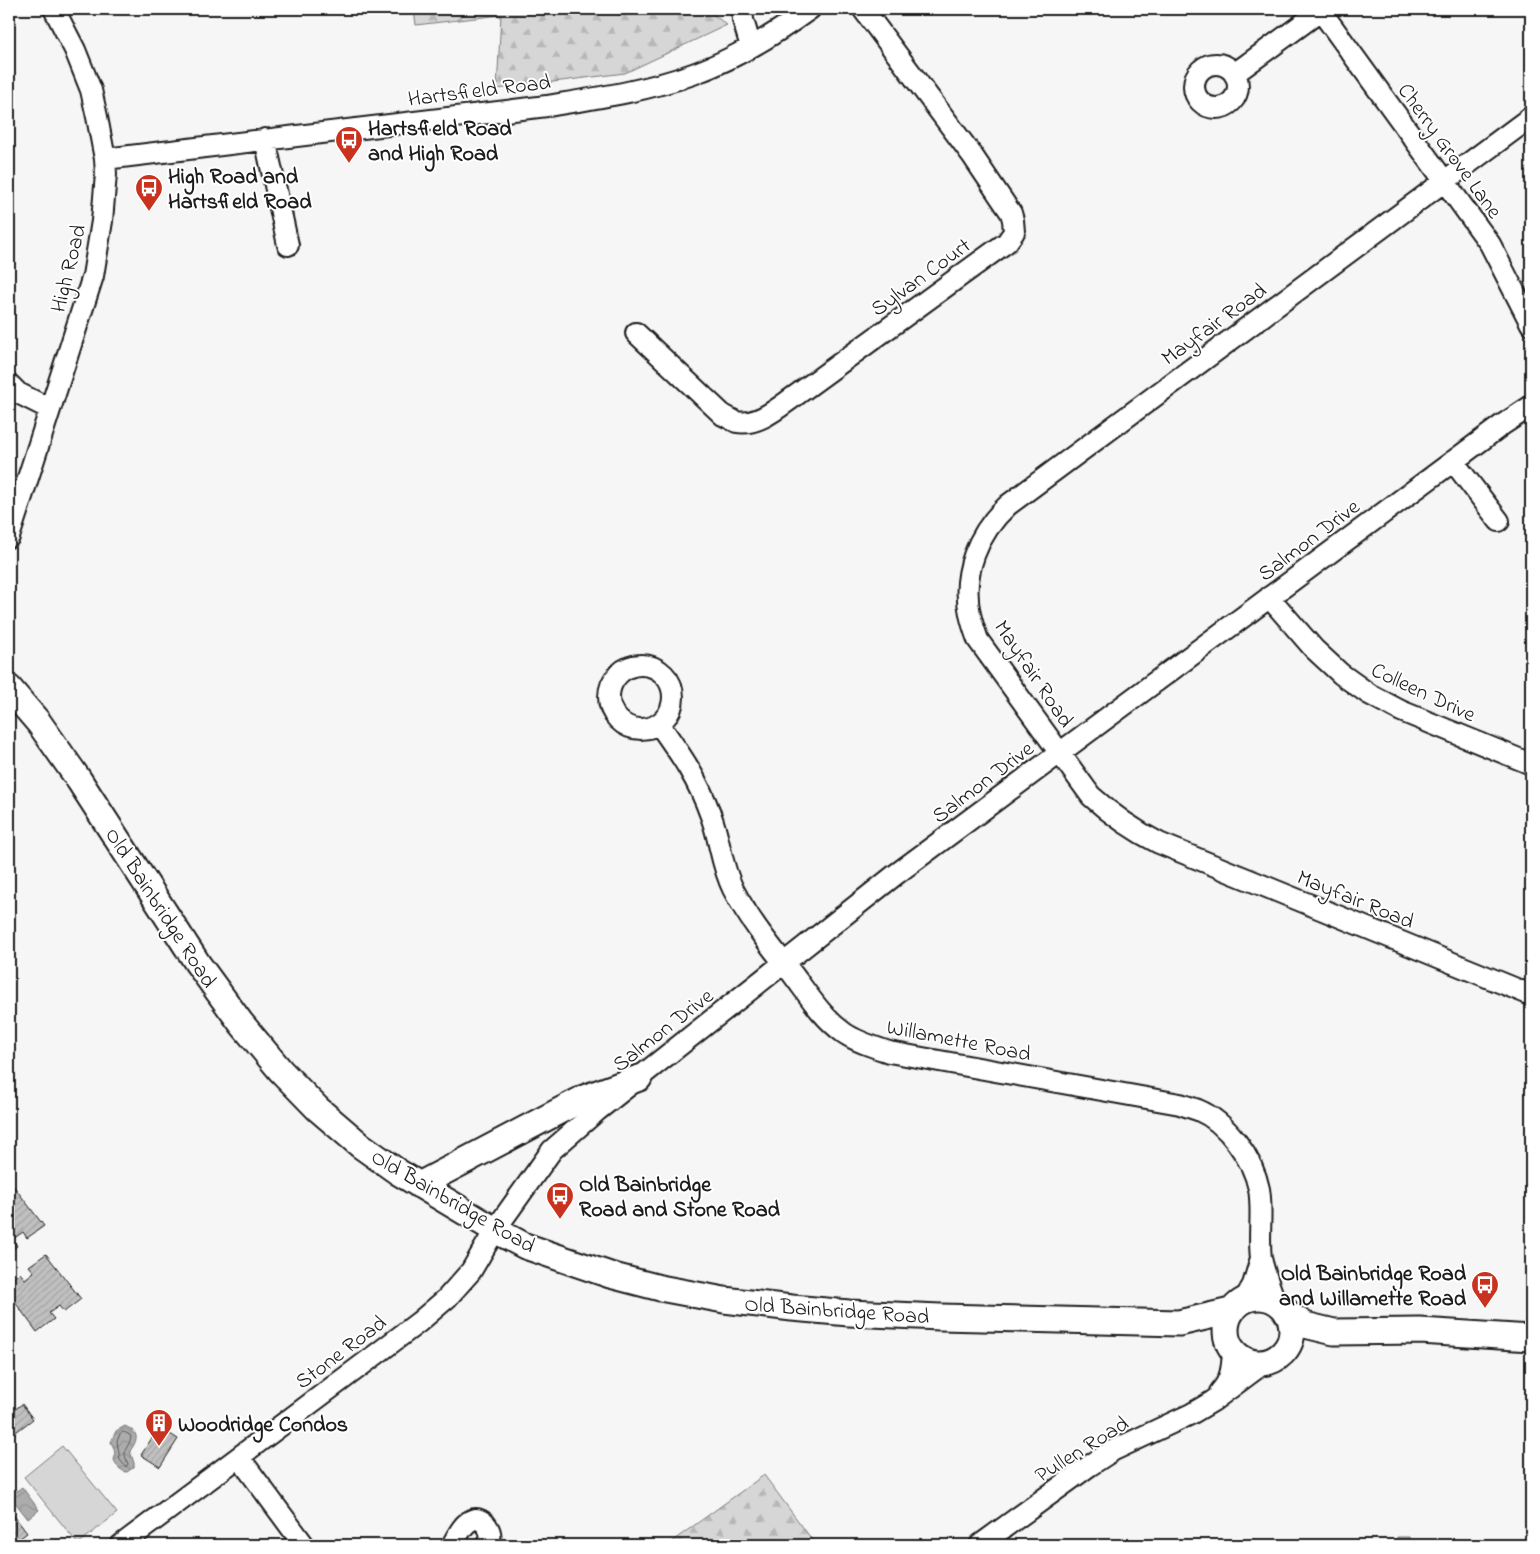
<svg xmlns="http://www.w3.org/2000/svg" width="1540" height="1554" font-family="'Indie Flower',sans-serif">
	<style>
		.forest { fill: url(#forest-firs); stroke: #797979 }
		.park { fill: #d6d6d6; stroke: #797979 }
		.water { fill: url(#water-waves); stroke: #727272 }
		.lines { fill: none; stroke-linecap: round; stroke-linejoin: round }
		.shore { stroke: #565656; stroke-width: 1 }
		.building { fill: url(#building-hatch); stroke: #1c1c1c }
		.minor-casing { stroke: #1c1c1c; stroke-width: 24 }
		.major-casing { stroke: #1c1c1c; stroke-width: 29 }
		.minor { stroke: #fff; stroke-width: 20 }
		.major { stroke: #fff; stroke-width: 25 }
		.labels { text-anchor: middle; stroke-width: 4; stroke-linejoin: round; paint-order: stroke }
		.street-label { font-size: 22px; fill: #1c1c1c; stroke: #fff }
		.poi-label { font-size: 22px; font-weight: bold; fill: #1c1c1c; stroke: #fff; text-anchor: start }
	</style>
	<defs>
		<pattern id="forest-firs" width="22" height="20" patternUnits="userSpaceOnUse" patternTransform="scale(1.25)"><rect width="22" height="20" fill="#d6d6d6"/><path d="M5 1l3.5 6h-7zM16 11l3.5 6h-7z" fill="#b7b7b7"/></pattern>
		<pattern id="water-waves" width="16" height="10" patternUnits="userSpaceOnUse" patternTransform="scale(1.25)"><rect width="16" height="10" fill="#acacac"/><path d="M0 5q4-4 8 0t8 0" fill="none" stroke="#939393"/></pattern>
		<pattern id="building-hatch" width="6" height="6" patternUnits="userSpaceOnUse" patternTransform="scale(1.25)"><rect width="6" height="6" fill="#c0c0c0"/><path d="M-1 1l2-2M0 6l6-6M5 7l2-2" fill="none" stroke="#a4a4a4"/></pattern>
	</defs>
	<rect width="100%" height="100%" fill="#f6f6f6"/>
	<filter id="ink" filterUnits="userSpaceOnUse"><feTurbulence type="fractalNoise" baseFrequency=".02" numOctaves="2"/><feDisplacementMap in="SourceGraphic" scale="10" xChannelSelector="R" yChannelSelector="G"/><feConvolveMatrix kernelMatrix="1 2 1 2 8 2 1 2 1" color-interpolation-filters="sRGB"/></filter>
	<g filter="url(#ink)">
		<path class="forest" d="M 306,9 L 349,9 L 309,13 Z
			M 414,9 L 706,9 L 727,25 L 625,73 L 497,89 L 501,15 L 416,25 Z
			M 764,1475 L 816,1545 L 667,1545 Z"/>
		<path class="park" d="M 62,1446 L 117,1513 L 78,1544 L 24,1477 Z"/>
		<path class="water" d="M 125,1426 C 140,1433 138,1439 130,1451 L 134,1463 L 134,1467 L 127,1472 C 120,1471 117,1466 114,1460 C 116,1454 114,1447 111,1442 L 116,1431 Z
			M 22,1487 L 39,1510 L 28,1519 L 10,1496 Z
			M 1397,1537 L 1409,1537 L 1411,1545 L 1397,1545 Z"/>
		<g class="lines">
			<path class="shore" d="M 124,1432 L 130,1435 L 131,1437 C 128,1451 121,1447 128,1464 L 126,1467 L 120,1460 L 117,1441 L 120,1434 Z"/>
		</g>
		<path class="building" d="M 9,1180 L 44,1226 L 27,1238 L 23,1232 L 13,1239 L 17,1246 L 9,1252 Z
			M 46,1254 L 81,1299 L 64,1312 L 59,1306 L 49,1313 L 54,1319 L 37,1332 L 9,1294 L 9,1281 L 20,1273 L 25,1279 L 34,1272 L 29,1266 Z
			M 22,1404 L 33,1419 L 12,1435 L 9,1431 L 9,1414 Z
			M 159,1427 L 178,1439 L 160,1467 L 141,1455 Z
			M 9,1509 L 27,1533 L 11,1545 L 9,1545 Z"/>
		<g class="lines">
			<defs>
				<path id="minor" d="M 742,9 L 743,20 L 751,47
					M 1321,11 L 1490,244 L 1531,324
					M1194 86a22 22 0 1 1 44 0a22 22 0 1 1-44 0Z
					M 1234,74 L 1323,9
					M 1531,117 L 1008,505 C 978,533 961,573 970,614 C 972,623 975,632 978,640 L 1091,796 C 1112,815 1133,830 1159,843 L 1531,995
					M 265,139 L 288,245
					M 105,159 L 547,106 C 596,98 646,91 693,74 C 735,59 774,35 810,9
					M 636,333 L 723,415 C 728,417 733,421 737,422 C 758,426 779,407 795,396 L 1007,242 L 1014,232 L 1013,220 L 1011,213 L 972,155 L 863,9
					M 9,384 L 18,393 L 50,409
					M 1453,461 L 1499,521
					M 9,537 L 93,276 L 102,221 L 106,174 L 105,159 L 97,117 L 91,90 L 75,50 L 54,9
					M 1269,597 L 1314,649 L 1341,674 L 1369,694 L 1401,711 L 1531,764
					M609 697a32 32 0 1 1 64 0a32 32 0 1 1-64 0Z
					M 659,724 C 681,755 698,779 711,816 C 720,840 721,865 733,889 C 749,920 772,948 794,976 C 809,996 823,1018 844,1033 C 857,1042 874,1047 889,1052 L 1180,1104 C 1186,1106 1192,1108 1198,1110 C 1227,1122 1253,1159 1259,1189 C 1263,1212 1258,1235 1261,1258 C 1264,1272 1270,1288 1275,1301
					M 1244,1301 L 1253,1285 L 1261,1258
					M 1220,1392 C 1231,1380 1232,1368 1233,1352
					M 239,1457 L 304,1545
					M 121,1545 L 378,1353 L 419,1322 L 447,1298 L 471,1271 L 495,1230 L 552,1150 L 598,1110 L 895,875 L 1502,425 L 1531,406
					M 452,1545 C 457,1537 462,1524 472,1520 C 483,1515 497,1534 487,1545
					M 980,1545 L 1089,1466 L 1112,1451 L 1191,1414 L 1213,1401 L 1264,1363"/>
				<path id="major" d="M 9,688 L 39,723 L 77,777 L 198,964 L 241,1023 L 281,1071 L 318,1109 L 360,1145 L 398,1172 L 495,1230 L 525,1246 L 610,1275 L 660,1288 L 724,1300 L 792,1308 L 849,1313 L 940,1317 L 1179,1323 L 1231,1311
					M 419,1185 L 584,1098 L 639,1078
					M1226 1330a33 33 0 1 1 66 0a33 33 0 1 1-66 0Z
					M 1287,1313 L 1305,1325 L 1334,1332 L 1420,1331 L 1531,1338"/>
			</defs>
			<use href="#minor" class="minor-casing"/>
			<use href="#major" class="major-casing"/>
			<use href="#minor" class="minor"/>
			<use href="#major" class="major"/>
		</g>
	</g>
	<defs>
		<symbol id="bus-pin" viewBox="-11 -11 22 30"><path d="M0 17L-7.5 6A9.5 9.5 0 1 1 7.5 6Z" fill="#c8321e" stroke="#fff"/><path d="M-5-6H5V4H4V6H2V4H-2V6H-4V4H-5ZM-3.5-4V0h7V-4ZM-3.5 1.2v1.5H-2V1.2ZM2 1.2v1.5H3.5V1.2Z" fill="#fff"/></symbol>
		<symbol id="building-pin" viewBox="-11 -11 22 30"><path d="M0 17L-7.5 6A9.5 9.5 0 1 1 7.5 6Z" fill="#c8321e" stroke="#fff"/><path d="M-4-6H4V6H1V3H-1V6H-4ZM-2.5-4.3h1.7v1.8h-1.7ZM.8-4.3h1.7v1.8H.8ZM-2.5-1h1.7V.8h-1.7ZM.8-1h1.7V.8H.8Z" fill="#fff"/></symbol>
	</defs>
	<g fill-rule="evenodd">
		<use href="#bus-pin" x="333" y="124" width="32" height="43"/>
		<use href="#bus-pin" x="133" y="172" width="32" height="43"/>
		<use href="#bus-pin" x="544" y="1180" width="32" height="43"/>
		<use href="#bus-pin" x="1469" y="1269" width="32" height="43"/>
		<use href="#building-pin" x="143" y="1407" width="32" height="43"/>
	</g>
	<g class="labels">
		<g class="street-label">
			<text transform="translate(479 89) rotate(-7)" y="8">Hartsfield Road</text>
			<text transform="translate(1451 150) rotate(54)" y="8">Cherry Grove Lane</text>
			<text transform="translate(67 268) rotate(-76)" y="8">High Road</text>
			<text transform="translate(920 276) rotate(-36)" y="8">Sylvan Court</text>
			<text transform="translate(1213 323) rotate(-36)" y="8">Mayfair Road</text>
			<text transform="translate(1308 539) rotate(-37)" y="8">Salmon Drive</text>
			<text transform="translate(1035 673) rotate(56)" y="8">Mayfair Road</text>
			<text transform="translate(1424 691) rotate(25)" y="8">Colleen Drive</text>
			<text transform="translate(982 781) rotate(-37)" y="8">Salmon Drive</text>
			<text transform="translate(1356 898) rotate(22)" y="8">Mayfair Road</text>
			<text transform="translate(162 907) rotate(57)" y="8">Old Bainbridge Road</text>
			<text transform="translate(662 1029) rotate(-38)" y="8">Salmon Drive</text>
			<text transform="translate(959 1039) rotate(11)" y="8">Willamette Road</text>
			<text transform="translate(454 1200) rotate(30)" y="8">Old Bainbridge Road</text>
			<text transform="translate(837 1309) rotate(4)" y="8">Old Bainbridge Road</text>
			<text transform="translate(340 1351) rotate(-37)" y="8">Stone Road</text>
			<text transform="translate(1081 1448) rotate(-32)" y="8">Pullen Road</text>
		</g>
		<g class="poi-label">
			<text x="368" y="135">Hartsfield Road<tspan x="368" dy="25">and High Road</tspan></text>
			<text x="168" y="183">High Road and<tspan x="168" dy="25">Hartsfield Road</tspan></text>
			<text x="579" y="1191">Old Bainbridge<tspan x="579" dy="25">Road and Stone Road</tspan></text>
			<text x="1466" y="1280" text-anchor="end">Old Bainbridge Road<tspan x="1466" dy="25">and Willamette Road</tspan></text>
			<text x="178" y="1431">Woodridge Condos</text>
		</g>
	</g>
	<rect width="1540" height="1554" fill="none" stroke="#fff" stroke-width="30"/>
	<rect x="15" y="15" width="1510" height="1524" fill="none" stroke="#1c1c1c" stroke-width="2" filter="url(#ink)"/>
</svg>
